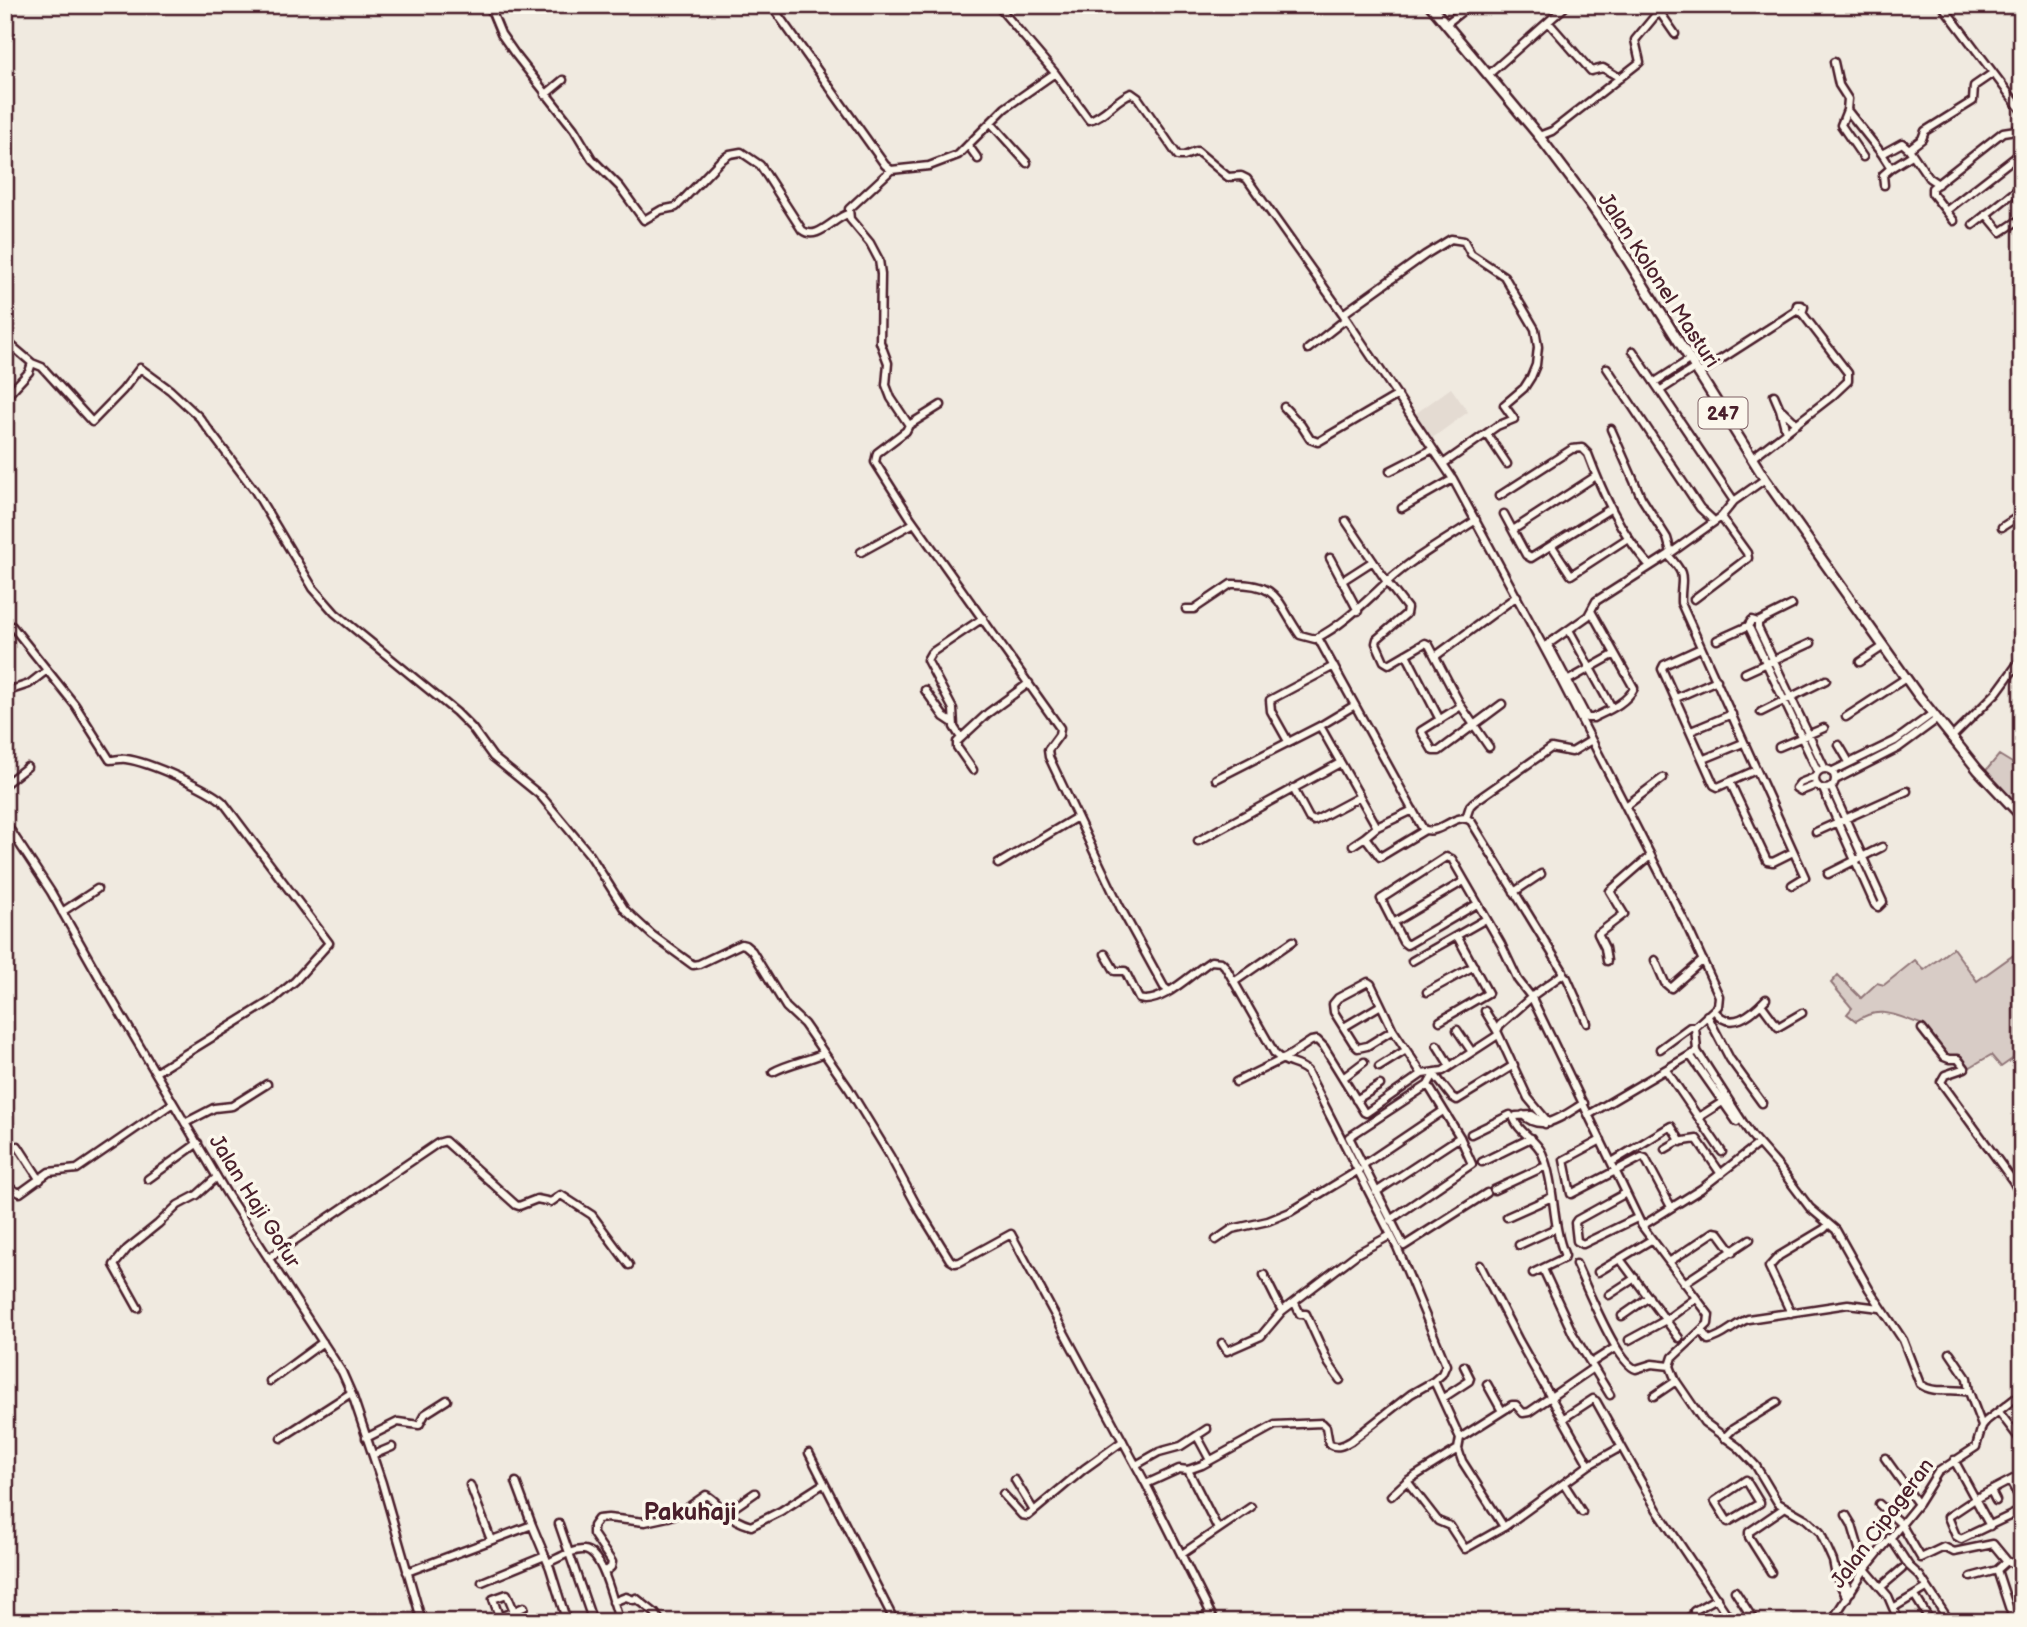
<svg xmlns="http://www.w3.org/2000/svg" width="2027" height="1627" font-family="'Balsamiq Sans',sans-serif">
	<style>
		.built { fill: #e4dbd2 }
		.green { fill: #d8ccc6; stroke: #917678; stroke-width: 2 }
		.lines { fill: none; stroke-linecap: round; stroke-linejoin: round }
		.minor-casing { stroke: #4a1f2b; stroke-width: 11 }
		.major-casing { stroke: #4a1f2b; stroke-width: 13 }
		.minor { stroke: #fbf7ec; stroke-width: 6 }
		.major { stroke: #fbf7ec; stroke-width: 8 }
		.labels { text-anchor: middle; stroke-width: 7; stroke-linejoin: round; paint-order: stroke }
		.shield { fill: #fbf7ec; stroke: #7f6065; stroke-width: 2 }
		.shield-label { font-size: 19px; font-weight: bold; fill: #4a1f2b }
		.street-label { font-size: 21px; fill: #4a1f2b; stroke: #fbf7ec }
		.quarter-label { font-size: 24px; font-weight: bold; fill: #4a1f2b; stroke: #fbf7ec }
	</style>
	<rect width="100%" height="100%" fill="#f0eae0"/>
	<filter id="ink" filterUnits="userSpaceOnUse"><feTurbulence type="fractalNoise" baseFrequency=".0143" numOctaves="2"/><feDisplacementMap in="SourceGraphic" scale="14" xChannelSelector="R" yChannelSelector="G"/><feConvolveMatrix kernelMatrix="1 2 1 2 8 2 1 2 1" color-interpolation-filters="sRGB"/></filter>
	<g filter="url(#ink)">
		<path class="built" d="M 1451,388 L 1468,412 L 1431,439 L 1415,414 Z"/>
		<path class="green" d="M 1999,755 L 2022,769 L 2022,813 L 1984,773 Z
			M 1953,948 L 1977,981 L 2022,949 L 2022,1056 L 2018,1055 L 2001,1067 L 1991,1055 L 1967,1069 L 1958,1055 L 1948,1058 L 1923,1029 L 1924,1025 C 1898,1017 1881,1004 1856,1021 L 1847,1014 L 1852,1008 L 1831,983 L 1838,975 L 1861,998 L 1877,983 L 1884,985 L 1915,960 L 1924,970 Z"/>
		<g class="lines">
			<defs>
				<path id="minor" d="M 489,5 L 501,34 L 515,54 L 574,129 L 592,159 L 620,187 L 644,220 L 661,210 L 676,207 L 720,161 L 730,154 L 741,152 L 760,165 L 802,230 C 817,242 833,218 848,214
					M 771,5 L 885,165 L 891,170
					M 997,5 L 1055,73
					M 1942,5 L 2022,111
					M 1659,11 L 1675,34
					M 1549,23 L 1591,71 L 1603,68 L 1620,78
					M 1446,24 L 1470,5
					M 1834,62 L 1839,85 L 1848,99 L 1847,110 L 1882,154 L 1902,143 L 1909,149 L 1922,139 L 1925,131 L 1973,101 L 1974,86 L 1993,73
					M 1488,75 L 1567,5
					M 545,95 L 563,80
					M 1847,110 L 1841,125 L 1863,157
					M 991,123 L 1027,163
					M 1539,136 L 1552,131 L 1640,62 L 1635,40 L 1664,5
					M 968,145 L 978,159
					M 1909,149 L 1929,178 L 1938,184
					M 1882,154 L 1891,168 L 1883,175 L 1884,185
					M 1891,168 L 1912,155
					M 1946,211 L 2022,152
					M 1986,214 L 2001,232 L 2022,218
					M 1954,221 L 1932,193 L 1932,188 L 2003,132 L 2022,129
					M 1973,225 L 2022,186
					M 1343,314 L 1425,255 L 1451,239 L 1464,241 L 1471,254 L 1504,276 L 1535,329 L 1538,347 L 1536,365 L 1531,377 L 1524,388 L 1504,405 L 1514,419 L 1497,426 L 1443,464
					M 5,340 L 32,363 L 42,367 L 92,422 L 123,390 L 140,368 L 170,390 L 199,417 L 255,491 L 313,588 L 335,613 L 456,712 L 472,728 L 493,757 L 541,796 L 590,855 L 625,910 L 652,935 L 693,965 L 699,964 L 741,944 L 745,945 L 752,951 L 786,1007 L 804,1024 L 849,1089 L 890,1156 L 918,1208 L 950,1260 L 955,1263 L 960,1262 L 1011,1234 L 1146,1484 L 1215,1622
					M 1308,349 L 1346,319
					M 1633,351 L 1734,501
					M 1607,368 L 1700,508 L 1714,521
					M 1698,374 L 1796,311 L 1797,305 L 1801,305 L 1804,307 L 1802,313 L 1796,311
					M 1655,382 L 1689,360
					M 1661,390 L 1695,368
					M 1774,395 L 1780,409 L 1786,432
					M 5,398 L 29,372 L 32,363
					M 1284,407 L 1301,425 L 1310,439 L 1318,442 L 1398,395
					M 1782,410 L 1797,424
					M 909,425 L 941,405
					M 1611,429 L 1641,497 L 1667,538 L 1671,552
					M 1487,434 L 1507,464
					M 1752,458 L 1831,397 L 1848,381 L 1848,373 L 1802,313
					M 1390,471 L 1433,449
					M 1499,496 L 1572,449 L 1582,448 L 1588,454 C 1603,494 1620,532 1649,565
					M 1402,508 L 1453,479
					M 1504,514 L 1526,555 L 1531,558 L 1610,509
					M 1346,521 L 1387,582 L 1407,608 L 1406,614 L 1377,639 L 1376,643 L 1384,661 L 1389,664 L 1425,643 L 1429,645 L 1461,706 L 1489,747
					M 2002,527 L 2022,514
					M 1513,530 L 1596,476
					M 1552,546 L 1571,575 L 1628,538
					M 861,552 L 914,523
					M 1668,555 C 1689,578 1680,576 1681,603 L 1805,877 L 1792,885
					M 1330,558 L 1358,611
					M 1342,581 L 1373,561
					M 1694,599 L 1748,558 L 1747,553 L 1721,517
					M 1186,609 L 1194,609 L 1231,584 C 1280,583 1276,601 1300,635 L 1315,639 C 1343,625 1364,603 1387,582 C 1413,558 1446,540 1476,520
					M 983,618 L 931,653 L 927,660 L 953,709 L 954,727 L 961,738 L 988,713 L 1029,683
					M 1758,622 L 1792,605
					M 12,626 L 75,705 L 110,760 C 115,760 121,758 126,759 C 148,762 206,787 223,802 L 329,943 L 295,981 L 271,1001 L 156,1072
					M 1758,628 L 1825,769
					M 1750,629 L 1818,772
					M 1569,630 L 1612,708
					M 1318,638 L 1423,829 C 1440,837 1455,810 1471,821 L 1563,971 L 1563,974 L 1535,994 L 1500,1025 L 1497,1031 L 1528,1098 L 1549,1123
					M 1717,640 L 1748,626 L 1752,620 L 1758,622 L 1758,628
					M 1548,644 L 1587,718 L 1593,718 C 1607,711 1627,703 1634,688 L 1591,611
					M 1544,647 L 1588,616 L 1596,601 L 1668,555 L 1721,517 L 1734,501 L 1765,479
					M 1701,648 L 1664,665 L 1662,669 L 1714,785 L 1718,787 L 1756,770
					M 1406,654 L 1440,720
					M 1437,655 L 1517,596
					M 1860,662 L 1884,646
					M 1745,673 L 1811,643
					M 1567,681 L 1615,654
					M 925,690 L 944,717 L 953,723
					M 5,692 L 29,684 L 47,670
					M 1676,698 L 1717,680
					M 1461,706 L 1421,731 L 1433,751 L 1439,751 L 1502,704
					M 1761,712 L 1826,680
					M 1846,717 L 1906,678
					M 1320,726 L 1377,827
					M 1691,731 L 1732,714
					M 961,738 L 957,742 L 957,747 L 973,770
					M 1951,738 L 1997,692 L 2022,658
					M 1289,743 L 1271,711 L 1270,700 L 1334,666
					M 1839,745 L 1849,762
					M 1779,747 L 1824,728
					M 1704,759 L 1743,743
					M1815 779a10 10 0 1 1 20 0a10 10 0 1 1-20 0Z
					M 1831,772 L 1895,741 L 1932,714
					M 1815,777 L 1800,783 L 1796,788 L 1801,791 L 1816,785
					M 1216,779 L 1320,726 L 1355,705
					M 1835,780 L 1898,748 L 1936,720
					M 1730,782 L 1767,861 L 1773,862 L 1793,852
					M 5,784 L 27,767
					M 1293,788 L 1309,818 L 1314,821 L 1359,797
					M 1823,789 L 1875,905 L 1878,907 L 1883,902 L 1831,787
					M 1626,806 L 1663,778
					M 1413,810 L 1377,827 L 1365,837 L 1380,857 L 1425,830
					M 1466,818 L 1470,806 L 1474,802 L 1551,748 L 1572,752 L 1590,741
					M 5,822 L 51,892 L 103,984 L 227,1194 L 342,1372 L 353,1397 L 382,1483 L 422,1622
					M 1816,832 L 1907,791
					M 1198,841 L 1340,763
					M 1353,845 L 1365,837
					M 998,864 L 1077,817
					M 1828,874 L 1882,847
					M 1514,892 L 1541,874
					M 1477,904 L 1407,945 L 1403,942 L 1381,899 L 1446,857 L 1452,859 L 1501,944 L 1518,980 L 1532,998 L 1642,1226 L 1709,1315 L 1708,1324 L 1673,1357 L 1670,1366 L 1676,1381 L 1704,1422 L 1738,1447 L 1756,1466 L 1778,1503 L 1806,1519 L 1820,1532 L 1833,1561 L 1836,1576 L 1847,1598
					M 62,912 L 97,889
					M 1393,923 L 1464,881
					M 1105,954 L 1115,971 L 1125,971 L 1139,999 C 1161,1006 1193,972 1211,961 L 1221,962 L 1225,966 L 1275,1054 C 1286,1065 1297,1062 1307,1071 L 1397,1247 L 1446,1365 L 1442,1374 L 1434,1381 L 1411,1394 L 1351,1441 C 1344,1445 1337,1449 1329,1444 L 1326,1427 L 1322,1423 L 1275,1425 L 1202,1465 L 1188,1470 L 1179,1469 L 1146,1484
					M 1655,960 L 1665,983 L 1671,988 L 1703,960
					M 1412,961 L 1486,919
					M 1607,961 L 1605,948 L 1598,934 L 1624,914 L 1610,891 L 1649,857
					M 1563,974 L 1567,978 L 1587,1023
					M 1234,982 L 1293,941
					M 1169,991 L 1164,987 L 1120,907 L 1049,757 L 1048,750 L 1059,735 L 1060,728 L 910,517 L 875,462 L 877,453 L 906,431 L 909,425 L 891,398 L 886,385 L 888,363 L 880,342 L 881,274 L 879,260 L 870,243 L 850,219 L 849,209 L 891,170 L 929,166 L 958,155 L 1005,108 L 1055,73 L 1089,120 C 1105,116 1116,99 1131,93 L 1138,98 L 1178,156 L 1184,156 L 1197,151 L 1228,177 L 1241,176 L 1247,179 L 1343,314 L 1453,479 L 1550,659 L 1688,928 L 1719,996 L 1718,1006 L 1695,1027 L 1697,1051 L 1590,1114
					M 1427,992 L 1474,966
					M 1761,1004 L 1778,1027 L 1802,1013
					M 1714,1010 C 1730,1033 1752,1014 1766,999
					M 1485,1011 L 1497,1031
					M 1707,1015 L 1730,1059 L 1762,1103
					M 1440,1021 L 1488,993 L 1457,936
					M 1344,1027 L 1381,1005
					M 1922,1029 L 1944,1057 L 1949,1059 L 1958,1059 L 1965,1068 L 1945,1075 L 1941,1082 L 2013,1181 L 2022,1197
					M 1393,1030 L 1367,1046 L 1358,1048 L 1354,1044 L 1334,1012 L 1333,1004 L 1338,998 L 1368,982 L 1371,984 L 1393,1030 L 1422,1074
					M 1457,1030 L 1472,1052
					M 1437,1045 L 1450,1066
					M 1660,1049 L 1690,1027 L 1695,1027
					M 1697,1051 L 1751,1135 L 1779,1167 L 1810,1208 L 1836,1230 L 1869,1289 L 1903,1340 L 1920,1384 C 1934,1395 1953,1387 1969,1392 L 1982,1426
					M 1690,1055 L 1737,1122
					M 1379,1067 L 1406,1050
					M 1666,1070 L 1722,1152
					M 773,1072 C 789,1063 807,1061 824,1053
					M 1343,1078 L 1364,1062
					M 1236,1082 L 1287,1057 L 1311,1041 L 1317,1040 L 1324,1047 L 1364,1112 L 1366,1113 L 1422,1074 L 1443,1071 L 1498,1035
					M 1356,1100 L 1380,1085
					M 1523,1115 C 1543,1134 1564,1115 1584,1103
					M 1516,1116 L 1532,1115 L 1545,1124
					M 1699,1117 L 1724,1101
					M 1514,1119 C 1520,1134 1535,1138 1542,1153 C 1556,1186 1551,1223 1565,1256 L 1564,1258 L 1533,1273
					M 185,1123 L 214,1108 L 232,1106 L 267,1084
					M 1471,1134 L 1510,1115
					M 1601,1140 L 1564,1160 L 1571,1194 L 1642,1157 L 1645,1158 L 1670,1205
					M 18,1146 L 40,1180
					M 1665,1149 L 1677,1142 L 1697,1139 L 1721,1174
					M 1482,1162 L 1531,1138
					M 1612,1162 L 1671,1126 L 1681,1142
					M 1363,1165 L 1443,1111
					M 148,1179 L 198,1143
					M 2013,1181 L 2022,1174
					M 5,1186 L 20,1193 L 49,1172 L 77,1169 L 173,1103
					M 1494,1190 L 1546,1166
					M 1376,1192 L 1460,1137
					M 1487,1193 L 1404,1246 L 1349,1137 L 1428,1085 L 1434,1074 L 1452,1097 L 1457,1100 L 1514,1065
					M 1626,1193 L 1577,1220 L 1575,1223 L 1577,1241 L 1583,1244 L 1637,1218
					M 1507,1217 L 1552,1197
					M 1390,1220 L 1472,1164 L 1460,1137 L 1428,1085
					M 1642,1226 L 1701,1189 L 1758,1144
					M 1216,1240 L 1232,1229 L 1268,1221 L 1290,1212 L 1359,1170
					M 1519,1245 L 1556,1228
					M 269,1258 L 438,1143 L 445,1141 L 516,1205 L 519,1206 L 537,1199 L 551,1202 L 561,1195 L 592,1215 L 629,1265
					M 1620,1259 L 1679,1338
					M 1669,1262 L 1714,1232 L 1719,1233 L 1733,1252
					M 1576,1264 C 1586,1285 1617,1364 1636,1369 L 1652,1364 L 1670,1366
					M 1480,1265 L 1519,1341 L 1589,1465
					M 1543,1269 L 1573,1334 L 1610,1395
					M 1598,1272 L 1651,1240
					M 1264,1275 L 1282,1311
					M 1684,1283 L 1750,1239
					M 1609,1295 L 1635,1278
					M 1295,1303 L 1300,1314 L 1306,1314 L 1329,1364 L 1340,1380
					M 138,1308 L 114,1265 L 127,1249 L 158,1224 L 178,1205 L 197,1195 L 217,1177
					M 1791,1313 L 1769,1267 L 1779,1256 L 1824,1229 L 1829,1224
					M 1622,1316 L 1649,1297
					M 1702,1330 L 1708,1340 C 1724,1337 1734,1324 1748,1319 L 1848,1304 L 1880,1308
					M 1629,1340 L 1666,1320 L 1696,1298
					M 1222,1343 L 1227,1351 L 1261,1336 L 1282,1311 L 1358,1253 L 1391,1235
					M 1950,1353 L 1967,1378 L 1969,1392
					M 1591,1363 L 1616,1347
					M 270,1381 L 323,1342
					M 1434,1381 L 1460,1438 L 1458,1449 L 1462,1461 L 1504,1527 L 1589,1465 L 1621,1447
					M 1487,1384 L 1502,1411
					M 1654,1396 L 1676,1381
					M 1443,1398 L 1469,1381 L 1470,1378 L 1464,1366
					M 1596,1401 L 1657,1510 L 1732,1622
					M 1999,1412 L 2022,1442
					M 1564,1418 L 1593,1399
					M 1197,1436 L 1210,1460
					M 281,1438 L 351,1393
					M 366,1438 L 398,1422 L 419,1425 L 425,1414 L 447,1400
					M 1460,1438 L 1512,1405 L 1516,1405 L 1523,1413 L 1529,1412 L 1593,1368
					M 1724,1438 L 1733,1429 L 1777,1402
					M 809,1453 L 895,1622
					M 373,1455 L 392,1447
					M 1885,1458 L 1918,1504
					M 1954,1460 L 1990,1526
					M 1136,1465 L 1159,1452 L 1181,1446 L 1207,1429
					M 1188,1470 L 1218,1529
					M 2019,1476 L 1975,1499 L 1948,1517 L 1956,1536 L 1961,1539 L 2022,1510
					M 1015,1480 L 1034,1511
					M 1746,1480 L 1760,1503 L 1728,1522 L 1715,1501 Z
					M 1407,1481 L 1438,1521 L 1450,1526 L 1465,1549 L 1504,1527
					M 2010,1481 L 2022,1502
					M 516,1482 L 532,1525
					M 1564,1484 L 1582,1512
					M 470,1485 L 491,1540
					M 1991,1491 L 1996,1501
					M 1003,1494 L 1022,1515 L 1028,1516 L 1084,1469 L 1123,1441
					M 1391,1496 L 1407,1481 L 1458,1449
					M 1879,1504 L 1901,1524 L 1921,1558 L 1944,1547 L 1954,1552 L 1993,1544 L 2007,1561 L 2017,1565 L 2022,1573
					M 726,1513 L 755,1493
					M 1846,1515 L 1852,1525 L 1865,1569 L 1888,1596 L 1899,1622
					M 559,1524 L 593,1622
					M 1890,1537 L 1909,1566 L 1920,1576 L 1950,1622
					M 1182,1554 L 1251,1507
					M 548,1563 C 559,1558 572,1549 584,1550 C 604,1552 613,1605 620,1622
					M 1835,1567 L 1851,1592
					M 1997,1570 L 2014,1622
					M 407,1572 L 532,1525 L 550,1568 L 567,1622
					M 1771,1572 L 1749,1537 L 1749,1532 L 1784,1508
					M 604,1573 L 611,1567 L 612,1562 L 593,1534 L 593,1526 L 598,1519 L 608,1518 L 645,1522 L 668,1517 L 680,1513 L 706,1495 C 714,1499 718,1505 724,1511 C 732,1519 741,1523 751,1526 L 781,1511 L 823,1484
					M 1971,1577 L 1997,1570 L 2007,1561
					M 482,1582 L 545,1556
					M 1881,1587 L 1902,1569
					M 1735,1591 L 1755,1622
					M 1915,1596 L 1931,1622
					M 613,1602 L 626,1597 L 634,1600 L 636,1598 L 655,1613 L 661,1622
					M 1893,1608 L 1925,1589
					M 1685,1620 L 1695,1614 L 1694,1611 L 1717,1598
					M 488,1622 L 524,1607
					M 501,1622 L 493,1599 L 507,1594 L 514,1611
					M 1195,1622 L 1210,1613
					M 1831,1622 L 1865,1569 L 1918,1504 L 1938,1472 L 1976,1447 L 1982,1426 L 1986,1421 L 2022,1393"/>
				<path id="major" d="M 1430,5 L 1539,136 L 1588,201 L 1617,243 L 1765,479 L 1918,695 L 1978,770 L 2022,817"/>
			</defs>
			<use href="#minor" class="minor-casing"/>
			<use href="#major" class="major-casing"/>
			<use href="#minor" class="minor"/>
			<use href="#major" class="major"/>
		</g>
	</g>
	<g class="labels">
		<rect class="shield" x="1698.5" y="397.5" width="49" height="31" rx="5"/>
		<g class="shield-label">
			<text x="1723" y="420">247</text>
		</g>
		<g class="street-label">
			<text transform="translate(1659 280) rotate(57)" y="7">Jalan Kolonel Masturi</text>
			<text transform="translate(255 1201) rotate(58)" y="7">Jalan Haji Gofur</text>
			<text transform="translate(1882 1523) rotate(-53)" y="7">Jalan Cipageran</text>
		</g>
		<g class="quarter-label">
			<text x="690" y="1520">Pakuhaji</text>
		</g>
	</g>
	<rect width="2027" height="1627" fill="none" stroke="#fbf7ec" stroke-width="28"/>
	<rect x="14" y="14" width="1999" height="1599" fill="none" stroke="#4a1f2b" stroke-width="2.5" filter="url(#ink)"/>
</svg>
